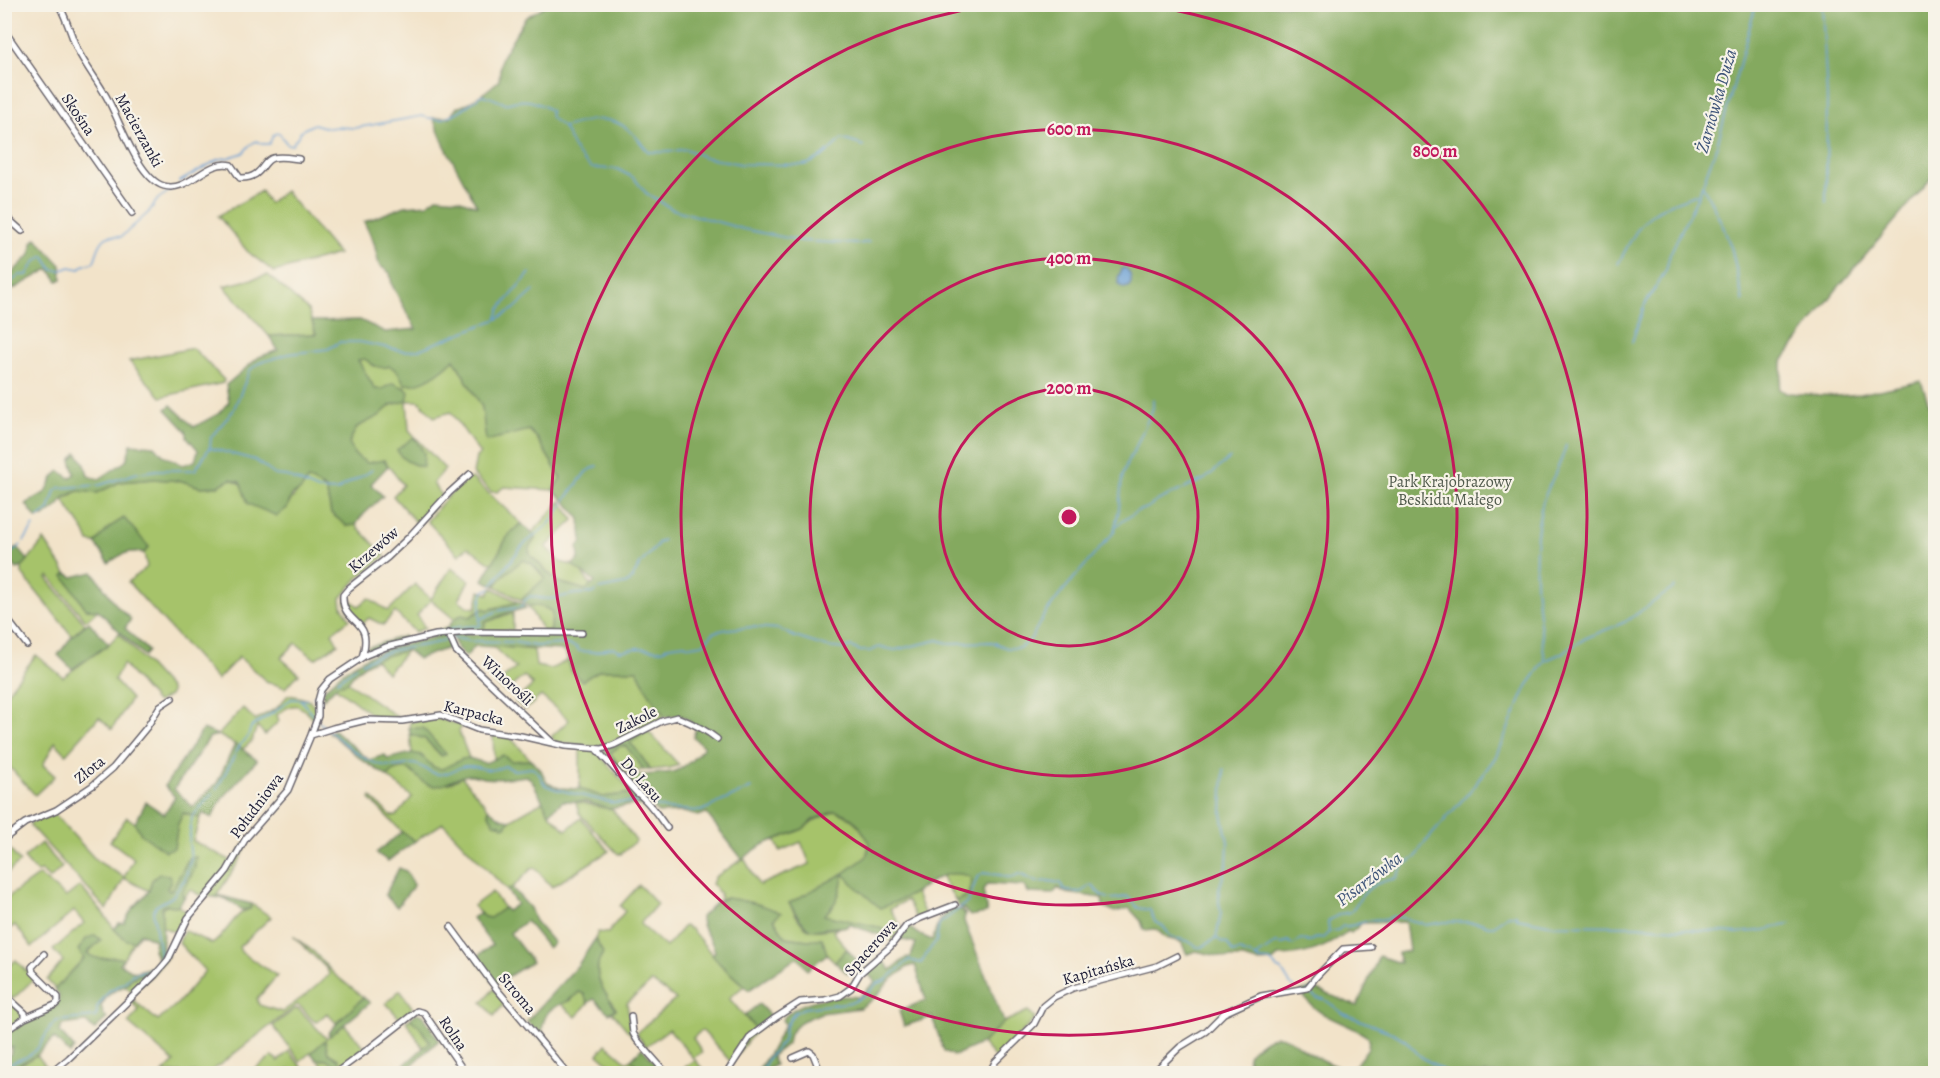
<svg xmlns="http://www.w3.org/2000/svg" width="1940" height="1078" font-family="Alegreya,serif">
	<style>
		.green { fill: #a6c36b; stroke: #647253; stroke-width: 1.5 }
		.forest { fill: #84a95f; stroke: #53664d; stroke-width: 1.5 }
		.water { fill: #659dd4; stroke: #446088; stroke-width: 1.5 }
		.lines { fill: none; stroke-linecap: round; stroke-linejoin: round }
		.stream { stroke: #659dd4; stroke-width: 1.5 }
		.minor-casing { stroke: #6b666d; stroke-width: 8 }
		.minor { stroke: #fff; stroke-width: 5 }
		.ring { fill: none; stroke: #c2185b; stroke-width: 3 }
		.labels { text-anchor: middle; stroke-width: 4.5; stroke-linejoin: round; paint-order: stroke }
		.street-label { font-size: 16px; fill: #22223b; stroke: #f7f3e8 }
		.park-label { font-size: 16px; fill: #505a4c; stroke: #f7f3e8 }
		.water-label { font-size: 18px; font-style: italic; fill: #3d5378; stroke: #f7f3e8 }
		.centre { fill: #c2185b; stroke: #f7f3e8; stroke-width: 3 }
		.ring-label { font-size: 18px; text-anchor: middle; font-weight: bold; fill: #c2185b; stroke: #f7f3e8; stroke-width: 4.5; stroke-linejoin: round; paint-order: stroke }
	</style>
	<rect width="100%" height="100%" fill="#f7f3e8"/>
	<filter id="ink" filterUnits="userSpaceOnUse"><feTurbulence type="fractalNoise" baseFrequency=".0167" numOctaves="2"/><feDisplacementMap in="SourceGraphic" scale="12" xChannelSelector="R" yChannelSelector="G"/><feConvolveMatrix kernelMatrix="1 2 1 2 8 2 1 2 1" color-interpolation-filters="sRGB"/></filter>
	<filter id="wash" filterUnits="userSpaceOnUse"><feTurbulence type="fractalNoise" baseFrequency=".008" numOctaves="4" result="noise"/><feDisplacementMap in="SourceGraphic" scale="24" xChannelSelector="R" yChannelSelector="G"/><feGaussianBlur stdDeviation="1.35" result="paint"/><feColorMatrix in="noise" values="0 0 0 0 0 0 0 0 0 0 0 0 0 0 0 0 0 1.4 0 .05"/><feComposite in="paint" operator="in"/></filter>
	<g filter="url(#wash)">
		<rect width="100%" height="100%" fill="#f2e3c9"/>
		<path class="green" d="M 261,191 L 269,203 L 285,191 L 338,254 L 274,272 L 248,252 L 218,216 Z
			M 268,275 L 308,310 L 316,334 L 269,336 L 224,286 Z
			M 193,348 L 224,380 L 223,383 L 161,397 L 129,361 Z
			M 365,359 L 374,366 L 390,366 L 397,371 L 405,384 L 454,359 L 482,407 L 486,441 L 529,430 L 537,438 L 561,478 L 553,490 L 504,487 L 497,492 L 491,492 L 473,474 L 476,457 L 480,454 L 451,412 L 434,417 L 419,401 L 407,401 L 409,430 L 445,469 L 433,483 L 442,497 L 418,525 L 393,496 L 403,485 L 384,460 L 367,464 L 354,454 L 349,443 L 357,427 L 379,416 L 391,405 L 407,401 L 382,390 L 375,389 L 359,364 L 358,360 Z
			M 472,478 L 521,523 L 508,536 L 492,564 L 468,547 L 459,555 L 427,521 L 448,496 L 468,479 Z
			M 153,479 L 182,481 L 200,487 L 218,486 L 231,479 L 287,508 C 293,493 300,492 308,479 L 326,489 L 331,513 L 347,526 L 356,525 L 385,556 L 359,577 L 341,598 L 342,607 L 350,619 L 332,633 L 338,644 L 315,659 L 296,643 L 281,658 L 299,674 L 285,688 L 266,681 L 239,657 L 217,680 L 128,582 L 147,567 L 144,553 L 149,547 L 111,526 L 95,543 L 89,542 L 85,532 L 63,500 L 78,491 L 97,493 L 120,482 Z
			M 561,501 L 574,520 L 546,547 L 560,562 L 572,565 L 581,572 L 591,585 L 586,590 L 558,582 L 530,555 L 529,548 L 536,537 L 532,533 Z
			M 44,540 L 66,573 L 64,576 L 98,610 L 87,620 L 85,620 L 49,576 L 47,578 L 85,624 L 72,636 L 22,574 L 22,567 Z
			M 523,560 L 531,563 L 546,578 L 521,600 L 495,586 L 505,574 Z
			M 451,568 L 469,580 L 459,600 L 467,606 L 476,608 L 480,591 L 488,594 L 493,588 L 518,602 L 475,613 L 470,617 L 461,615 L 454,619 L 431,600 L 417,615 L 425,628 L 415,632 L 395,612 L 383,625 L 369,618 L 363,623 C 352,616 345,611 346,597 L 359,606 L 369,598 L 388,611 L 415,584 L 431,599 Z
			M 533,605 L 546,608 L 552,612 L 551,631 L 543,631 L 528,606 Z
			M 513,613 L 513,630 L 484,630 L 485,622 C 495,620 502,615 513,613 Z
			M 119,633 L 169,688 L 171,692 L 169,696 L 157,703 L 123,664 L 114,680 L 131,699 L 112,729 L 99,717 L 66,754 L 55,742 L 43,765 L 55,776 L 35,795 L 5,762 L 4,693 L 6,694 L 36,655 L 63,677 L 109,644 Z
			M 492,646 L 534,650 L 536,666 L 551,669 L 568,660 L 571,670 L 637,670 L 650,695 L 665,717 L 625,737 L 598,747 L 556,742 L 551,737 L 569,720 L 541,696 L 525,710 L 515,701 L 533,685 L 524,676 L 505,692 L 496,684 L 516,668 Z
			M 407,650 L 387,673 L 375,659 Z
			M 348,682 L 400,719 L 376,718 L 335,687 L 338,684 Z
			M 288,695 C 303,697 322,701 314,720 C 300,704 294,700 277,715 L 279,721 L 265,735 L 257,726 L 252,741 L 243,749 L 218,735 L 243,708 L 255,720 L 277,708 Z
			M 435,718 L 462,725 L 459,732 L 469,758 C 459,760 452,768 442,769 C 431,770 425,756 412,753 L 410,734 L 425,739 L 441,756 L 423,728 L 409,728 L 410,722 Z
			M 648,731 L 679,765 L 669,768 L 651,770 L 635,748 L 629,743 Z
			M 493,733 L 509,736 L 531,760 L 511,761 L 503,755 L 494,759 Z
			M 620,746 L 626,746 L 644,770 L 625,773 L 610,753 Z
			M 580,748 L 596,751 L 633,793 L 603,797 L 580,789 Z
			M 407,768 L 413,771 L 425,783 L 450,783 L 462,777 L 489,809 L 489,813 L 495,823 L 506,826 L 510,820 L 543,801 L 549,813 L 566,830 L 581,818 L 609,851 L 552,887 L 535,868 L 532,868 L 512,888 L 506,889 L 443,823 L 415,841 L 402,832 L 370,799 L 371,797 L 391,816 L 396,816 L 412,797 L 388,777 L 393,771 Z
			M 576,802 C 589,803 600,809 612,809 L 636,841 L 621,854 L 618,854 L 579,813 Z
			M 835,811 C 852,816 862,827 870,843 L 866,857 L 880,908 L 915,892 L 925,915 L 916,918 L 907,900 L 890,909 L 902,928 L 892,940 L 888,938 L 884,930 L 823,915 L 833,907 L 789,903 C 806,934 808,933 840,927 L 833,931 L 847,949 L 835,962 L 827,954 L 822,938 L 808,940 L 785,937 L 774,919 L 780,913 L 726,898 L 720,901 L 720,894 L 712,884 L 715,877 L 744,858 L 759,885 L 810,864 L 801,842 L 780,851 L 775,840 L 803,829 L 813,821 Z
			M 183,813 L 200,818 L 193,841 L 230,860 L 226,869 L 201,896 L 190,889 L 184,898 L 182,893 L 195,868 L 189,858 L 172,889 L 169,891 L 167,888 L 152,880 L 149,891 L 124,878 L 107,910 L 30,826 L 30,823 L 54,814 L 97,861 L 124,877 L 134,859 L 110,841 L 127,817 L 135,823 L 141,834 L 174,847 L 178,824 Z
			M 41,843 L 62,867 L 50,879 L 41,871 L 36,872 L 24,858 Z
			M 248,843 L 241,858 L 217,895 L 214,897 L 207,896 L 244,845 Z
			M 5,844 L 20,862 L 6,874 L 5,871 Z
			M 951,873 L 958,873 L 969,876 L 972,881 L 968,895 L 956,901 L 941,876 Z
			M 39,875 L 66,897 L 80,886 C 87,895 95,903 102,912 C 112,924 117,939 134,941 L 123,959 C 109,953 102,964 87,954 L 100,940 L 94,935 L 85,958 L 55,989 L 47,980 L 63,961 L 53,950 L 84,923 L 74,911 L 32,947 L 15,925 L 5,932 L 4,900 Z
			M 639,885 L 657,904 L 640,924 L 666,947 L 684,926 L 691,929 L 721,965 L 744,986 L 729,998 L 756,1030 L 731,1062 L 702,1030 L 693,1038 L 702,1052 L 693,1058 L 669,1029 L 646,1046 L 636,1033 L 676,999 L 652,982 L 627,1003 L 632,1036 L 612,1012 L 616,1009 C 604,992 589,974 603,953 L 595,939 L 598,932 L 608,933 L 625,911 L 620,906 Z
			M 492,892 L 504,908 L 490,918 L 484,917 L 473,906 Z
			M 252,904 L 271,917 L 239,947 L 241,952 L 277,976 L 257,999 L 259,1005 L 282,1012 L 307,994 L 329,975 L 327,969 L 293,936 L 314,952 L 334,974 L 363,997 L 355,1007 L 336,1023 L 327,1013 L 317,1022 C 308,1020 306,1008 297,1005 L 209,1073 L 163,1073 L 174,1062 L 128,1023 L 139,1011 L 130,1000 L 132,999 L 158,1021 L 179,1002 L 205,971 L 179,943 L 184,930 L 212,944 C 227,935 233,913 250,909 Z
			M 166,905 L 178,906 L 189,913 L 177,933 L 162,927 L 162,907 Z
			M 156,955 L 168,956 L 154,973 L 133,992 L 125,986 L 132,978 L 153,971 L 152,967 L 157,959 Z
			M 16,960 L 26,971 L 30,969 L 36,977 L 13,999 L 5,991 L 4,970 Z
			M 494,989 L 505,1003 L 494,1016 L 482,1002 Z
			M 400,990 L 412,1007 L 410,1013 L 401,1020 L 386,1003 Z
			M 579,992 L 584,994 L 588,1003 L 576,1017 L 561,1004 L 571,1000 Z
			M 4,997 L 22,1013 L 22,1018 L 12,1026 L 5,1019 Z
			M 295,1009 L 299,1009 L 326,1038 L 345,1025 L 365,1048 L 329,1073 L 316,1059 L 327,1060 L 337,1066 L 338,1059 L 328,1053 L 325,1041 L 300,1061 L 273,1026 Z
			M 1028,1011 L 1035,1019 L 1033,1021 L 996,1059 L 982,1043 L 1004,1022 Z
			M 410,1019 L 419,1026 L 430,1042 L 423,1048 L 406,1021 Z
			M 606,1044 L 627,1062 L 631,1059 L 639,1069 L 635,1073 L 620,1073 L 598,1054 Z
			M 289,1051 L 306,1073 L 294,1073 L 290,1069 L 284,1073 L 250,1073 L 273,1056 L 278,1061 Z
			M 37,1055 L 49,1070 L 44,1073 L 6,1072 Z
			M 695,1060 L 706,1073 L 677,1073 Z"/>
		<path class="forest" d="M 546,5 L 1935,5 L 1935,174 L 1836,290 L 1782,362 L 1782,375 L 1779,389 L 1787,393 L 1837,396 L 1860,394 L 1921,381 L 1933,416 L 1936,438 L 1935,1073 L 1290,1074 L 1286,1066 C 1274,1069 1261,1077 1250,1070 C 1246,1059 1246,1054 1256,1047 C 1262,1042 1268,1037 1276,1036 C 1288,1035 1299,1047 1309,1053 C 1321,1060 1337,1069 1352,1070 L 1368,1048 L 1369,1038 C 1346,1020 1317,1020 1301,992 L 1313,988 L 1357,1006 L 1379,956 L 1400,963 L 1398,953 L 1409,951 L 1405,922 L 1362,923 L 1351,933 L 1348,931 C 1328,948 1305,956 1278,956 L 1274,961 L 1257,962 L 1243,958 L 1227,958 L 1196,951 L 1187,954 L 1181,942 L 1166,938 L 1156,929 L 1144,930 L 1141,921 L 1129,908 L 1115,912 L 1103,906 L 1102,898 L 1066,893 L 1058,888 L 1053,894 L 1029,893 L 1024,886 L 987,884 L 983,890 L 987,913 L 970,916 L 964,909 L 957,905 L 956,901 L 968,895 L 972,881 L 969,876 C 944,869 936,879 916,892 C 905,899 892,903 880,908 L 856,887 L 844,874 C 839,894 840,900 824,915 L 878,927 L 884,930 L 888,938 L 848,924 L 847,927 C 808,925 816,945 789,903 L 844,873 L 866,857 L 870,843 L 857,823 L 845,814 L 835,811 L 813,820 L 803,829 L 764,844 L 742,859 L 706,813 L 698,816 L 683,812 L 658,813 L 625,777 L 673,772 L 680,769 L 691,761 L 704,747 L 693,737 L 696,728 C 685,715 682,715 665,717 L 650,695 L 637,670 L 600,670 L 582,681 L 571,670 L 566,654 L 561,650 L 475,646 L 466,657 L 458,649 L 451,635 L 551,631 L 552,612 C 545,607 537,604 528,606 L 521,600 L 545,578 L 531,563 L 523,560 L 505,574 L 495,586 L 483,580 L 508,536 L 521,523 L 536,537 L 529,548 L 530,555 L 558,582 L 586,590 L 595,582 L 572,565 L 579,559 L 578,547 L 582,541 L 580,519 L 567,503 L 553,490 L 561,478 L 537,438 L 529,430 L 486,441 L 482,407 L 454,359 C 443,371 421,387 405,384 L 397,371 L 390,366 C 380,370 374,366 365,359 L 358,360 L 375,389 L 382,389 L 393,383 L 405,388 L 409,392 L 407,401 L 391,405 L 379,416 L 357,427 L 349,442 L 354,454 L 367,463 L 384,460 L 388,466 L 371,484 L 383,496 L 361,517 L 356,525 L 347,526 L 331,513 L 326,489 L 308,479 L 301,490 L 292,495 L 287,508 L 277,516 L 248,504 L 240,482 L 231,479 L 218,486 L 200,487 L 182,481 L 153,479 L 120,482 L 97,493 L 78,491 L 65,497 L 58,506 L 44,517 L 36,518 L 26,504 L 46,492 L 54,476 L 60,471 L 70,478 L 75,474 L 71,460 L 77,453 L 85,464 L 88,476 L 99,479 L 126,461 L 131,444 L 155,446 L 163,455 L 183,465 L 195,461 L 198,450 L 187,437 L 187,432 L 166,409 L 171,405 L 194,427 L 218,414 L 229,402 L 226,385 L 259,357 L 278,350 L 269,336 L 316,334 L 312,321 L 360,320 L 385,332 L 416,329 L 392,285 L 390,273 L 379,265 L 374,243 L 364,222 L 405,206 L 427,204 L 437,197 L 458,199 L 477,206 L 444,144 L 433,118 L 450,117 L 457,107 C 467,107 492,87 499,80 L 501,58 L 525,18 Z
			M 36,238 L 61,265 L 62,279 L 58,281 L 49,269 L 5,294 L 5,280 L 31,254 L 32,242 Z
			M 414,437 L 424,453 L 423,467 C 412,464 402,461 397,450 Z
			M 124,518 L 149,547 L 144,553 C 128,550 121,554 109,563 L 95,543 L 111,526 Z
			M 17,547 L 28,560 L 22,567 L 17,569 L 11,562 L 6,563 L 4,557 Z
			M 93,572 L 117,606 L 131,619 L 125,628 L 148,651 L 144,656 L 98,610 L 86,609 L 64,576 L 66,573 L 73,577 Z
			M 518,602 L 523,604 L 526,608 C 517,611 508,612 500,616 C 494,618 491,621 485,622 L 484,630 L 419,637 L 419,636 L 447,628 L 454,619 L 461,615 L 470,617 L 484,608 L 488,610 Z
			M 89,622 L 109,644 L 72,669 L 58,655 L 72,636 Z
			M 447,635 L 451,647 L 418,659 L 407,650 C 384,656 360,661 348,682 L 338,685 L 323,699 L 323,691 C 358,651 398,645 447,635 Z
			M 404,636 L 406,640 L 366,653 L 368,647 Z
			M 409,728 L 423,728 L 446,754 L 442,756 L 425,739 L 410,734 Z
			M 203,729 L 218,735 L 210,737 L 174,789 L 193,807 L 217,783 L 235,744 L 257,760 L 222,799 L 212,818 L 203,813 L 200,818 L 183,813 L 178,824 L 174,848 L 165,851 L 141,834 L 135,823 L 146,802 L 164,814 L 175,797 L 165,786 Z
			M 646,729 L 648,731 L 630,743 L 635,748 L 651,770 L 644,770 L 626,746 L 620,746 L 610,753 L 625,773 L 621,773 L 603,752 L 604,750 Z
			M 334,730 L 369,760 L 385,755 L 387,759 L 412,753 L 421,755 L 433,767 L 442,769 L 462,759 L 469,758 L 485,763 L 503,755 L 511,761 L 531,760 L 541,770 L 547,783 L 559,788 L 580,789 L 603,797 L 633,793 L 643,799 L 647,806 L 632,805 L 609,809 L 587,802 L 563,801 L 549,813 L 531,779 L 526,776 C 513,778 498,780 484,778 C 479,777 475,775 470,775 C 459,774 448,787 434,786 C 415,785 409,752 388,777 L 362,760 L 329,732 Z
			M 489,809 L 501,818 L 510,820 L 506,826 L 503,827 L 500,824 L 494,823 L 488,812 Z
			M 402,832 L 415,841 L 388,861 L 376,853 Z
			M 196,857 L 195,868 L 182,893 L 184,898 L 178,906 L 166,905 L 162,907 L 163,955 L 156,955 L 153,950 L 155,940 L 140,933 L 134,941 L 126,940 L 114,929 L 119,923 L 124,923 L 132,909 L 149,891 L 152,880 L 159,874 L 170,875 L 171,881 L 167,888 L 169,891 L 172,889 L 189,858 Z
			M 399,868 L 406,871 L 414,885 L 397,907 L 385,895 Z
			M 512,888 L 530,908 L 535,921 L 554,943 L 548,948 L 526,921 L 510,933 L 532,962 L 499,982 L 494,983 L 475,958 L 492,945 L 472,918 L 480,913 L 484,917 L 490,918 L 504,908 L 507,911 L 517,904 L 506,889 Z
			M 217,895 L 252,904 L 250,909 L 242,910 L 226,899 L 214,897 Z
			M 726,898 C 745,900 764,905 781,913 L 774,919 L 785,937 L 808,940 L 822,938 L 827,954 L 807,970 L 798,957 L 749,990 L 721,965 L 712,955 L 715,952 C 713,939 700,930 701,917 L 716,902 Z
			M 954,909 L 962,910 L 965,914 L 964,921 L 1004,1022 L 982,1043 L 954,1056 L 944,1051 L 932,1017 L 904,1026 L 899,1011 L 926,1000 L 915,965 L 908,967 L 888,982 L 876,997 L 860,1008 L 821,1013 L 802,1021 L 790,1033 L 788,1043 L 772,1056 L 775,1065 L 762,1073 L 756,1074 L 771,1050 L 785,1024 L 782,1020 C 796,1000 835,994 859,997 L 875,982 L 865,970 L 881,958 L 891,970 L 907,957 L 910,958 L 916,943 L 899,939 L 909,927 L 918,934 L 932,940 C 937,926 940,915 954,909 Z
			M 95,935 L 101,940 L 87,953 C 102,965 109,953 123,959 L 120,964 L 134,972 L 152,967 L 153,971 L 132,978 L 125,986 L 110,993 L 101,1005 L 103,1014 L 107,1018 L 94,1030 L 86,1022 L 62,1025 L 60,1032 L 74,1048 L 70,1054 L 54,1038 L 37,1055 L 6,1072 L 4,1057 L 10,1055 L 13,1047 L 5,1049 L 5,1034 L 27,1019 L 57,1006 L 59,996 L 55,989 L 84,958 L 78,950 L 86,939 Z
			M 595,939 L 603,953 C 589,974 604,992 616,1009 L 609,1013 L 594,999 L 588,1003 L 584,994 L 579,992 C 562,1010 546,1000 542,1030 L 549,1041 L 545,1043 L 527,1021 L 578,965 Z
			M 847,949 L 858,962 L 848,974 L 835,962 Z
			M 363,997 L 370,1003 L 330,1036 L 328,1034 C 338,1020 352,1010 363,997 Z
			M 759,1004 L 772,1018 L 756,1030 L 745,1015 Z
			M 416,1013 L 423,1015 L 439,1040 L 403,1073 L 394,1074 L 430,1042 L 419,1026 L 410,1019 Z
			M 325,1040 L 328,1053 L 339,1060 L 340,1064 L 337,1066 L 327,1060 L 316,1059 L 311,1053 Z
			M 642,1048 L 664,1073 L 643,1073 L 631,1059 Z"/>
		<path class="water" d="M 1125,268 C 1132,274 1135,286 1124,288 L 1119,285 L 1118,278 L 1122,269 Z"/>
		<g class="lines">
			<path class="stream" d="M 1822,4 L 1827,98 L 1826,203
				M 564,127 C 587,120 610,113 630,131 C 638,137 642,146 649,152 L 668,152 L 686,149 L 704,157 L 741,164 L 802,165 L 808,164 L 823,156 L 842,139 L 864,146
				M 179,182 L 219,159 L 227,158 L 243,153 L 250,145 L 256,141 L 262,144 L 269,144 L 274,134 L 279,133 L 287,144 L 292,145 L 302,130 L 314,124 L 328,128 L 338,127 L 355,128 L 422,116 C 429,118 435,120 442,119 C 454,116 472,103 481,95 C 490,96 496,100 504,103 C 510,104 512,101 518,101 C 529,99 541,104 550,110 L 551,118 L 563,127 L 578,155 L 588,165 L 592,168 L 617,169 L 634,178 L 646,193 L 672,209 L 743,229 L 802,241 L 858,244 L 869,242
				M 1703,186 L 1723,226 L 1732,250 L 1743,301
				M 1618,264 C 1627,248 1636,227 1650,216 C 1663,205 1682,200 1698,194
				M 4,287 L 20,275 L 27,275 L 35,262 L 44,256 L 53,270 L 62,270 L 70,267 L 80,269 L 82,266 L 94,262 C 97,254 100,237 111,236 C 115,236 118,237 121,237 L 148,213 L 158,199 L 172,189
				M 497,318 L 500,309 L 530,273
				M 1632,342 L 1644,306 L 1666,270 L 1670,254 L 1699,194 L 1717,145 L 1756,4
				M 210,448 L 255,460 L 275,475 L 286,476 L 318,490 L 337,491 C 349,481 360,479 372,470
				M 565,500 L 586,472 L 597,466
				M 38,518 L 49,510 L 55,491 L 59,488 L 100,485 L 137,473 L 157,470 L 195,470 L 210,447 L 211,437 L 233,411 L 250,370 L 259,363 L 288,354 L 328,349 L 340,342 L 360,342 L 404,351 L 418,350 L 497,319 L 514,309 L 534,291
				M 1116,526 L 1137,511 L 1147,508 L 1157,501 L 1205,479 L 1230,458
				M 24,541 L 34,526
				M 4,559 L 21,545
				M 492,585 L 523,545 L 549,524 L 564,503
				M 599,589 L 629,583 L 641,563 L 655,548 L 658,543 L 663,540
				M 524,603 L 524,601 L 531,596 C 550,602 557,597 575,594 C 581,593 588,594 594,593 L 596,591
				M 480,619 C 486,617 494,612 498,611 C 508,608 514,610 523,606
				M 448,631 L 458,627 L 480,626 C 480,613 479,604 484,591 L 491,588
				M 452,638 L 471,641 L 513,642 L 536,646 L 564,644 L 576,647 L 579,651 L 595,652 L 609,648 L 615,648 L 620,651 L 637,648 L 662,650 L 669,646 L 684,644 L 690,646 L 703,644 L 714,632 L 728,629 L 753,627 L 779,629 L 795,637 L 827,647 L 844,649 L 851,647 L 860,651 L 871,651 L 879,647 L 895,650 L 938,640 L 948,643 L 992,642 L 1007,648 L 1020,648 L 1030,640 L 1043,617 L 1062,592 L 1114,532 L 1119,509 L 1122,478 L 1128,460 L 1134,451 L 1153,408 L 1153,399
				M 1546,660 L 1560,654 L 1586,638 L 1625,622 L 1675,587
				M 362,663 C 373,657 383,653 394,650 C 412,646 431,646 448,639
				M 337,681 L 357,666
				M 313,697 L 316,696
				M 301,700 L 315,717
				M 319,722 L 327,729
				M 329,731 C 351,748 368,768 398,766 C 403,766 407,764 412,764 C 421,764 429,773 438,774 C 450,776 457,765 469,766 C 487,767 484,774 505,766 L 514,770 L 532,768 L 538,772 L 545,785 L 555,789 L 613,803 L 643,802
				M 217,789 L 240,745 L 248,737 L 251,727 L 277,710 L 291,699 L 307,700
				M 653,805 L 665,809 L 701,811 L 751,788
				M 1329,932 L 1338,930 L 1343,926 C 1359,928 1366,916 1385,920 C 1395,913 1401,918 1410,920 C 1417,922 1419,921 1425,925 L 1445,922 L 1466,922 L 1482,923 L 1488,926 L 1494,926 L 1507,915 L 1516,915 L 1517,918 L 1554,925 L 1636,926 L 1738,933 C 1747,931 1756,932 1765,930 C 1774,928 1781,924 1790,924
				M 1216,939 L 1221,912 L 1219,903 L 1219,889 L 1227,864 L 1228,842 L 1222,814 L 1224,769
				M 1256,957 L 1261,960 L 1270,961 L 1278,969 L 1281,969 L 1290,984 L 1294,987
				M 1307,991 L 1316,998 L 1324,999 L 1344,1014 L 1395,1034 L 1405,1040 L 1420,1056 L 1449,1074
				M 4,1068 C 14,1060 26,1059 34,1052 C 44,1043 47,1027 57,1021 L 95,1017 L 97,1014 L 97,1007 L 109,991 L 125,982 L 131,975 L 155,967 L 159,960 L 160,955 L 153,911 L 156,906 L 172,897 L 185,879 L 191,858 L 189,842 L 192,817 L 213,793
				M 760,1074 L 769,1057 L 783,1041 L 785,1027 L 794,1013 L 804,1008 L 853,1002 L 869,992 L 876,984 L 886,980 L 909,960 L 921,963 C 927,955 929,948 936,942 L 939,924 L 968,902 L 977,878 L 983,873 L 1000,875 L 1005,877 L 1013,877 L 1019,874 L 1037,882 L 1049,881 L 1060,883 L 1064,890 C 1069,892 1074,891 1081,892 L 1090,886 L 1093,886 C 1102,900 1113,901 1127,896 L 1138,908 L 1150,910 L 1155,922 L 1163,926 L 1171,937 L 1188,941 L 1197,947 L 1202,947 L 1215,939 L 1218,939 L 1222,942 L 1227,943 L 1233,953 L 1239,951 L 1256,957 L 1276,943 L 1283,944 L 1288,941 L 1293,945 L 1301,939 L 1309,942 L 1318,937 L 1323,938 L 1329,932 L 1328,921 L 1340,914 L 1351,912 C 1359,900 1366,886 1382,882 C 1387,880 1390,880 1396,878 L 1402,867 L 1416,857 L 1422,846 L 1470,791 L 1495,758 L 1527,686 L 1545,661 C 1538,611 1530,560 1541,509 C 1546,486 1561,467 1566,445"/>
		</g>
	</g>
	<g filter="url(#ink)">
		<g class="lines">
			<defs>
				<path id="minor" d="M 59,6 L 81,7 L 95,4
					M 60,7 C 67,20 71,35 77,49 C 85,65 97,80 106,96 C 119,118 138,179 164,186 C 189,193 206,159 231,165 L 240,178 C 263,179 262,160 273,158 C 281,156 291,158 299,159
					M 4,30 L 132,213
					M 4,215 L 22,231
					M 4,615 L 27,645
					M 448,633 L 456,651 L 553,743
					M 362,657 C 375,616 341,626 343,595 L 349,588 L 388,557 L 408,538 L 449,493 L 470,474
					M 311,735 L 333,728 L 366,720 L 402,721 L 441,715 L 479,730 L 521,736 L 565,746 L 602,749 L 614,745 L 662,721 L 677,717 C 692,723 705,729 717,739
					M 596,749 L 637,793 C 649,801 658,816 667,828
					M 4,839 L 25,823 L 56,810 L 92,786 L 113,768 L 147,727 L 160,706 L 172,698
					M 451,927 L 495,987 L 568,1074
					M 4,994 L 25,1013 L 25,1018
					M 631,1016 L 633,1033 L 637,1040 L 667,1074
					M 4,1032 L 25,1018 L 55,1005 L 58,1002 L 58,997 L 33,972 L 32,967 L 44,954
					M 793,1058 L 809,1051 L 813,1054 L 821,1074
					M 50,1074 L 69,1058 L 155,975 L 168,960 L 188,918 L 227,871 L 246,838 L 288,790 L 311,735 L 318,716 L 318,701 L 321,690 L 330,679 L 366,655 L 386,647 L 436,635 L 470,632 L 582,633
					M 334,1074 L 371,1047 L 417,1011 L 424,1013 L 466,1074
					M 726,1074 L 751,1036 L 775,1018 L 800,1002 L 825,1000 L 840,996 L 851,988 L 860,973 L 890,947 L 907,925 L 921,918 L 955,905
					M 989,1074 L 995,1062 L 1034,1024 L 1043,1006 L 1054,997 L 1073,988 L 1157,966 L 1177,956
					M 1152,1074 L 1180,1047 L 1206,1031 L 1224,1013 L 1261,996 L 1307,988 L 1316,977 L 1343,949 L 1371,947"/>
			</defs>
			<use href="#minor" class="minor-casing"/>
			<use href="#minor" class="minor"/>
		</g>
	</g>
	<g class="ring">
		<circle cx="1069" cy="517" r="129"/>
		<circle cx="1069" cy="517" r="259"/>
		<circle cx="1069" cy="517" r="388"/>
		<path d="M1146 5A518 518 0 1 1 992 5"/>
	</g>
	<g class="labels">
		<g class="street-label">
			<text transform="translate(79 114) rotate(56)" y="6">Skośna</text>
			<text transform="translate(140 130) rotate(61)" y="6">Macierzanki</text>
			<text transform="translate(373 549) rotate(-41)" y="6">Krzewów</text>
			<text transform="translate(508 680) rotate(43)" y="6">Winorośli</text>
			<text transform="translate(474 712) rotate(14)" y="6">Karpacka</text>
			<text transform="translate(636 719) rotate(-26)" y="6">Zakole</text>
			<text transform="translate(89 769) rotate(-39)" y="6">Złota</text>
			<text transform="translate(642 779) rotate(49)" y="6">Do Lasu</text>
			<text transform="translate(256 805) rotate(-53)" y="6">Południowa</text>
			<text transform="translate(870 947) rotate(-48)" y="6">Spacerowa</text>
			<text transform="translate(1098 969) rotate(-16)" y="6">Kapitańska</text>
			<text transform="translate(518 993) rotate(50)" y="6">Stroma</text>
			<text transform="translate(454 1033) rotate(56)" y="6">Rolna</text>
		</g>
		<g class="park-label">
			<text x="1450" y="487">Park Krajobrazowy<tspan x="1450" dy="18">Beskidu Małego</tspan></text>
		</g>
		<g class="water-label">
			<text transform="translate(1716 101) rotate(-74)" y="6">Żarnówka Duża</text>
			<text transform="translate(1369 879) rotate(-37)" y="6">Pisarzówka</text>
		</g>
	</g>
	<circle cx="1069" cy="517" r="9" class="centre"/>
	<g class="ring-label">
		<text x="1069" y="135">600 m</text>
		<text x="1435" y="157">800 m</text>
		<text x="1069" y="264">400 m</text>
		<text x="1069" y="394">200 m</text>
	</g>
	<rect width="1940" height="1078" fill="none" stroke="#f7f3e8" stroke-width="24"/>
</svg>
